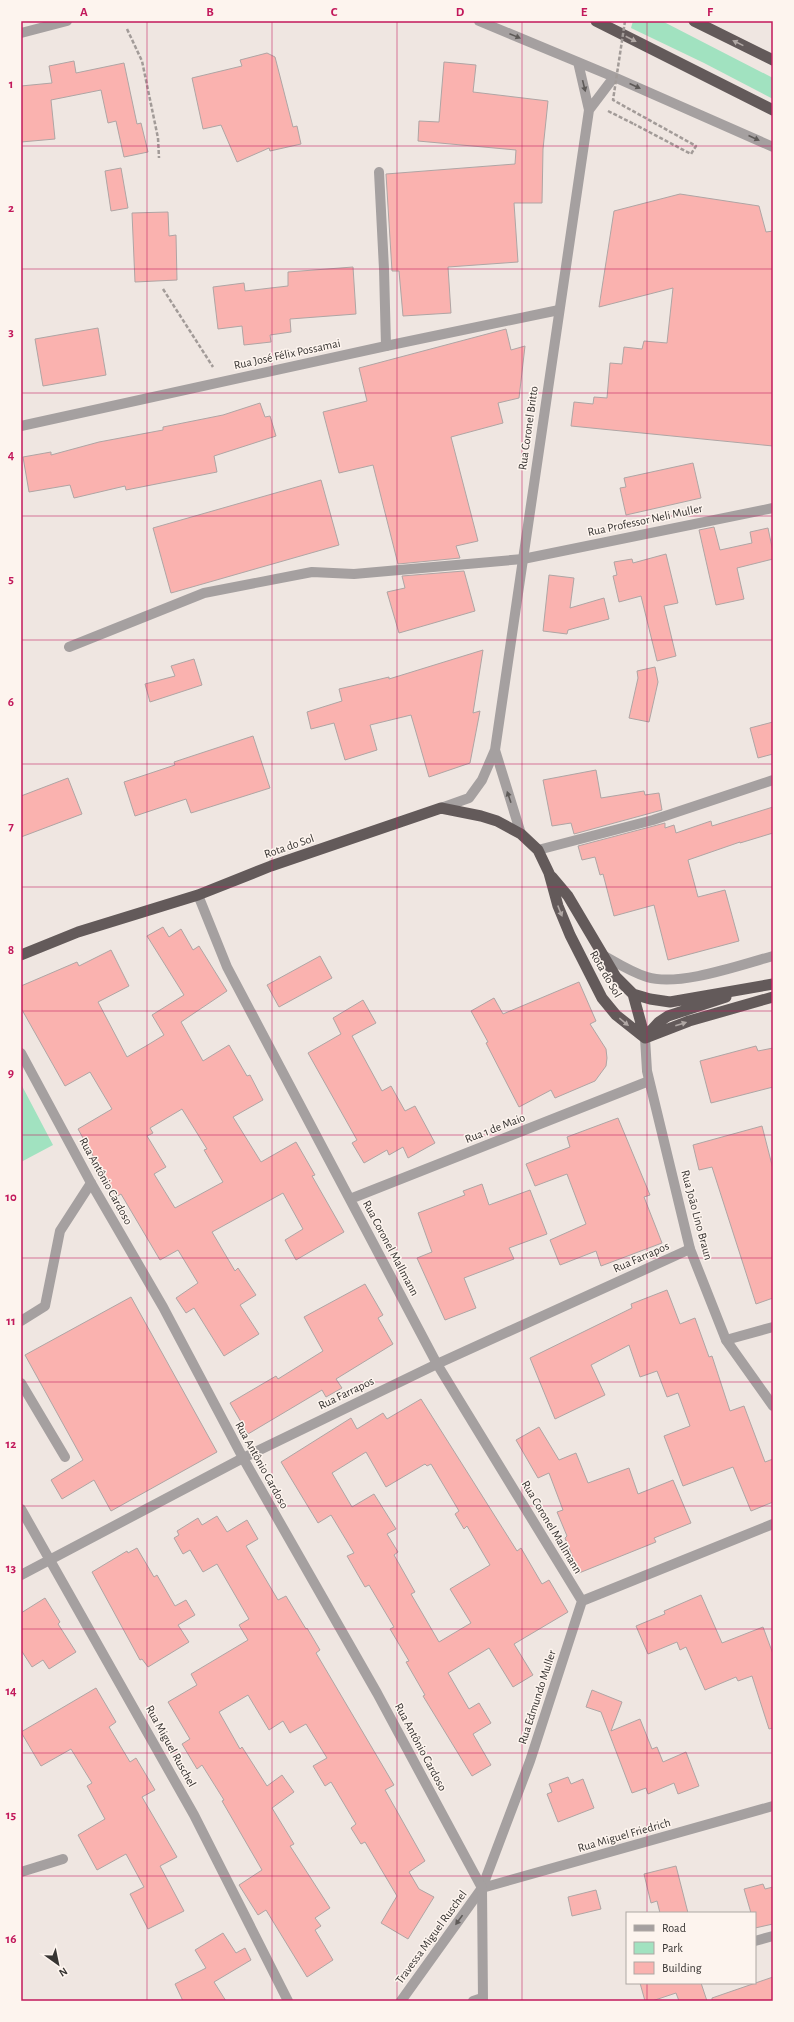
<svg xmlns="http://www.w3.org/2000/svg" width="794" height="2022" font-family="'Alegreya Sans',sans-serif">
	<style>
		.green { fill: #a1e2c0 }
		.building { fill: #fab2af; stroke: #afa5a4; fill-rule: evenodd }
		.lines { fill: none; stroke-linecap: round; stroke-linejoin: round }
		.path { stroke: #a29b98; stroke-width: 2.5; stroke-dasharray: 4 2; stroke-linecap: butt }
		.service { stroke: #a5a0a0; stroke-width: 10 }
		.minor { stroke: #a5a0a0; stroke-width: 10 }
		.tertiary { stroke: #a5a0a0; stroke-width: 10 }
		.trunk { stroke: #635a5a; stroke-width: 11 }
		.path-bridge { stroke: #a29b98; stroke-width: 2.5; stroke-dasharray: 4 2; stroke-linecap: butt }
		.oneway { fill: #5e5a58 }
		.oneway2 { fill: #b0a7a4 }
		.grid { fill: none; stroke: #c2185b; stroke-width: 1; stroke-opacity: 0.55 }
		.labels { text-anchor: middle; stroke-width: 3; stroke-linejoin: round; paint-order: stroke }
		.street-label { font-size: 12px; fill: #373432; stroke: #fdf4ee }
		.neatline { fill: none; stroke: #c2185b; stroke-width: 1.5 }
		.grid-label { font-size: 13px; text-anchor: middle; font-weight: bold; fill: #c2185b }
	</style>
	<rect width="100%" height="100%" fill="#efe6e1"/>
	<path class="green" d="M 633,21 L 662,21 L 773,78 L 773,99 L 704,63 L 631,28 Z
		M 21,1084 L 53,1145 L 21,1162 Z"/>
	<path class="building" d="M 267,53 L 275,57 L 293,127 L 297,126 L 301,144 L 270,151 L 269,148 L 237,162 L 221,125 L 203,129 L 192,78 L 242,66 L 240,60 Z
		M 74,61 L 76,73 L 124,63 L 137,124 L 141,123 L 148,152 L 124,157 L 116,121 L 108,123 L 101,90 L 51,100 L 55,139 L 21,142 L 21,86 L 52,83 L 49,66 Z
		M 444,62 L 476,65 L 473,92 L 548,101 L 543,149 L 542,203 L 514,203 L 518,262 L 448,267 L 451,313 L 403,316 L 399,271 L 392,271 L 386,174 L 515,164 L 516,150 L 418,141 L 419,121 L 439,122 Z
		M 121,168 L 128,208 L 111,211 L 105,171 Z
		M 680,194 L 759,206 L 766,232 L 773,231 L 773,446 L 571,426 L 574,402 L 593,404 L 594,397 L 607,398 L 610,363 L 622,364 L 624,347 L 642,349 L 644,341 L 667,343 L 673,288 L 599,307 L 614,211 Z
		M 168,212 L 169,236 L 176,235 L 177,280 L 135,282 L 132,213 Z
		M 353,267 L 356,314 L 290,319 L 291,332 L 270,335 L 271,342 L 244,345 L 242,326 L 218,329 L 213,287 L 244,283 L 245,291 L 288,286 L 288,272 Z
		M 98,328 L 106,375 L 43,386 L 35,339 Z
		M 506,329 L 511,350 L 525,346 L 519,398 L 498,403 L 503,423 L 451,437 L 478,541 L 456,546 L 460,558 L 398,564 L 373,465 L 339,473 L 323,412 L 367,401 L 359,368 Z
		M 260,403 L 265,417 L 270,416 L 276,436 L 214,456 L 217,472 L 126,490 L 125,486 L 74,498 L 70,485 L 29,492 L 23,457 L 51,452 L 51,455 L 99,442 L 163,430 L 163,427 L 223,415 Z
		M 693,463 L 701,498 L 626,515 L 620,488 L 626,487 L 624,478 Z
		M 321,480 L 339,545 L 171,593 L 153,528 Z
		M 714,527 L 720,550 L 752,543 L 750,532 L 768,528 L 773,552 L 773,559 L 737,568 L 744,599 L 716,605 L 699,530 Z
		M 666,554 L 678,603 L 664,606 L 676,656 L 657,661 L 641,596 L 619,602 L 613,576 L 617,575 L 614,562 L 632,559 L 633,563 Z
		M 464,571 L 475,611 L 399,633 L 387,592 L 405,588 L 402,576 Z
		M 549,575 L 574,578 L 570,608 L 604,598 L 609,619 L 568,630 L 567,634 L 543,631 Z
		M 483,650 L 473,713 L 480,711 L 470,763 L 429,777 L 411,715 L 370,725 L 377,750 L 345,760 L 334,723 L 311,729 L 307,712 L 342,701 L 339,689 L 389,677 L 389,679 Z
		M 194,659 L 202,685 L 150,702 L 145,684 L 175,676 L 171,666 Z
		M 655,667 L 658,682 L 649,722 L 629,718 L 638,678 L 637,671 Z
		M 773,722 L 773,754 L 758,758 L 750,728 Z
		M 253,736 L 270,788 L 191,813 L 186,799 L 135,816 L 124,782 L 175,765 L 174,762 Z
		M 596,770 L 601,798 L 644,791 L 645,795 L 659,793 L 662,810 L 574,834 L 571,823 L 552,826 L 543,780 Z
		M 68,778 L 82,814 L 21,837 L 21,796 Z
		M 773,807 L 773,833 L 740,843 L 740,842 L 688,860 L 698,897 L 725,890 L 739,941 L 668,960 L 654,905 L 614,916 L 603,874 L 600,875 L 595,857 L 582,860 L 578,846 L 665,823 L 665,828 L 674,825 L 676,833 L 711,821 L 712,826 Z
		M 163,927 L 169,937 L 181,929 L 193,950 L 199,946 L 227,991 L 181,1022 L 203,1061 L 229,1045 L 247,1076 L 250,1075 L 263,1100 L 233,1117 L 261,1162 L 296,1142 L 315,1175 L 312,1176 L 344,1232 L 296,1260 L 285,1240 L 303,1229 L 283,1193 L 212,1232 L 235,1271 L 238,1268 L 256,1295 L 240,1305 L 259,1334 L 224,1356 L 194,1308 L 186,1313 L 176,1298 L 198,1283 L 178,1250 L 160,1260 L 121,1194 L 116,1197 L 78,1129 L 112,1109 L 90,1072 L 65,1086 L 21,1008 L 21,986 L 77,962 L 79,966 L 111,950 L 129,986 L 98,1002 L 127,1057 L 146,1046 L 164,1035 L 152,1015 L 184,995 L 147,936 ZM 182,1109 L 207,1149 L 204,1150 L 223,1182 L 175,1208 L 154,1174 L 166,1167 L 147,1136 L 153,1133 L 150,1128 Z
		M 320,956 L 332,978 L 279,1007 L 267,985 Z
		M 579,982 L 596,1021 L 590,1024 L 606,1049 L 607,1058 L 606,1066 L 595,1081 L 555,1098 L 551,1090 L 519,1107 L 486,1043 L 488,1042 L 471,1011 L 494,998 L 503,1014 Z
		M 363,1000 L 376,1023 L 352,1036 L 382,1091 L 391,1086 L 405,1111 L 415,1106 L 435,1143 L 408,1158 L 403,1147 L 389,1155 L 387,1150 L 364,1163 L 352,1143 L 357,1140 L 308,1053 L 341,1034 L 333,1018 Z
		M 756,1046 L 758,1051 L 773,1048 L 773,1087 L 711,1103 L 700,1061 Z
		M 618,1118 L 650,1195 L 644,1197 L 662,1243 L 601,1266 L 596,1251 L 560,1265 L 550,1240 L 586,1224 L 567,1174 L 535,1186 L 526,1164 L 570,1147 L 567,1137 Z
		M 762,1126 L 773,1169 L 773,1298 L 756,1304 L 712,1167 L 699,1170 L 693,1145 Z
		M 482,1184 L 489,1205 L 530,1190 L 547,1234 L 509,1248 L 514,1259 L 464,1278 L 476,1308 L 445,1320 L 417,1258 L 432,1252 L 418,1213 L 465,1195 L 463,1191 Z
		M 365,1284 L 383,1315 L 378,1318 L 393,1344 L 336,1379 L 342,1388 L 326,1397 L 322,1390 L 248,1434 L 230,1403 L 276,1376 L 278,1379 L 323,1351 L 304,1317 Z
		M 667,1290 L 680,1324 L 695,1318 L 709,1357 L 712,1356 L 730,1411 L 744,1406 L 765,1462 L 773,1459 L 773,1502 L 751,1511 L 733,1467 L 683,1486 L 664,1436 L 690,1426 L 678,1393 L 667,1397 L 657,1371 L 640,1377 L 629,1345 L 591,1365 L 605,1395 L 555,1419 L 530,1358 L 632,1308 L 631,1304 Z
		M 131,1297 L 217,1452 L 111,1511 L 94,1480 L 62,1499 L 51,1480 L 83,1460 L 25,1355 Z
		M 421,1399 L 517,1551 L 521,1548 L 542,1584 L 549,1580 L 568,1612 L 514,1644 L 533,1675 L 513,1687 L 489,1648 L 448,1673 L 469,1709 L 479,1703 L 491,1723 L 473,1734 L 491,1765 L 472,1776 L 423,1696 L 425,1695 L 406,1662 L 409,1661 L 390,1629 L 394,1627 L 369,1585 L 365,1587 L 347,1556 L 354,1553 L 331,1515 L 318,1523 L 281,1462 L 351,1418 L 357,1429 L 383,1413 L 387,1419 ZM 366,1452 L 386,1487 L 425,1464 L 427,1466 L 431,1464 L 459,1511 L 455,1514 L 464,1529 L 467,1526 L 490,1565 L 450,1589 L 471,1623 L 439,1642 L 411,1594 L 415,1592 L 394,1555 L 398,1552 L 387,1534 L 396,1529 L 374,1494 L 352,1507 L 332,1473 Z
		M 539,1427 L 559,1460 L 576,1453 L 588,1483 L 629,1468 L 638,1494 L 673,1480 L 691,1523 L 654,1538 L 656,1542 L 579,1573 L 565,1538 L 567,1536 L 557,1512 L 563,1510 L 549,1473 L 538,1478 L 516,1440 Z
		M 217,1516 L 227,1532 L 247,1520 L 258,1539 L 246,1546 L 278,1600 L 286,1596 L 306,1629 L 307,1628 L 320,1650 L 316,1653 L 394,1785 L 385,1790 L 425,1861 L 409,1872 L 419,1889 L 434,1897 L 408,1939 L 381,1923 L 397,1896 L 365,1842 L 361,1844 L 351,1828 L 356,1824 L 331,1782 L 325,1786 L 313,1766 L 327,1758 L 306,1724 L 290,1733 L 283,1721 L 269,1730 L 248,1695 L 219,1712 L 240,1749 L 242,1747 L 267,1786 L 282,1775 L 294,1792 L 272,1808 L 294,1844 L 290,1846 L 330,1908 L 315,1918 L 321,1926 L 315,1930 L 333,1960 L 307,1977 L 266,1910 L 258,1915 L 239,1885 L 262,1870 L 222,1801 L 224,1800 L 202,1765 L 197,1769 L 182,1744 L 190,1739 L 168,1702 L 197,1685 L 191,1674 L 248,1640 L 239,1625 L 249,1619 L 217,1564 L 203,1572 L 190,1550 L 183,1554 L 174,1538 L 179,1535 L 177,1531 L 198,1518 L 202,1525 Z
		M 137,1548 L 154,1577 L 157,1575 L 175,1606 L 186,1600 L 195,1615 L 178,1625 L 189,1642 L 148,1667 L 142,1659 L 140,1660 L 92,1572 L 127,1551 L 128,1553 Z
		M 701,1595 L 722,1643 L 763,1627 L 773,1654 L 773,1728 L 769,1729 L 752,1676 L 738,1681 L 736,1677 L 705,1690 L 686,1647 L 680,1650 L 677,1642 L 648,1654 L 636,1626 L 665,1614 L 664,1611 Z
		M 45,1598 L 60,1622 L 58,1624 L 76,1652 L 49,1669 L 43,1660 L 32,1667 L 21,1650 L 21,1613 Z
		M 96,1688 L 116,1722 L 109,1727 L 130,1762 L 136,1758 L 155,1790 L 142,1797 L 177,1857 L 160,1866 L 184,1911 L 148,1929 L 130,1894 L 144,1887 L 126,1854 L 97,1870 L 78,1835 L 105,1819 L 87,1786 L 92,1783 L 71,1749 L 41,1766 L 21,1732 Z
		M 592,1690 L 622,1702 L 611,1731 L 640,1719 L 652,1749 L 657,1747 L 663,1762 L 686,1752 L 699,1786 L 678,1794 L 674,1783 L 648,1794 L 646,1788 L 632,1793 L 601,1712 L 586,1707 Z
		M 568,1777 L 571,1784 L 583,1779 L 594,1808 L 558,1822 L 547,1794 L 552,1792 L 549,1784 Z
		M 676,1866 L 688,1913 L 660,1913 L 657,1901 L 651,1903 L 644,1874 Z
		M 763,1884 L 765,1889 L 773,1887 L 773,1924 L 755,1928 L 755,1913 L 751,1913 L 744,1889 Z
		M 596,1890 L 601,1909 L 572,1916 L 568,1897 Z
		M 223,1933 L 236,1953 L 245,1948 L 251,1960 L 214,1982 L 226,2001 L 183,2001 L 175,1984 L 206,1968 L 195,1950 Z
		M 773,1977 L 773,2001 L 712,2001 L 712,1998 Z
		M 640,1983 L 701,1983 L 707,2001 L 679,2001 L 676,1993 L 652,2001 L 645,2001 Z"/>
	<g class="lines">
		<path class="path" d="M 127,29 L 142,61 L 158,138 L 159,158
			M 608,111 L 634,124
			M 163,289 L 213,367"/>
		<path class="service" d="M 379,172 L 384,269 L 386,346
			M 69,647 L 204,593 L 312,572 L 354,574 L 523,559
			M 21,1321 L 45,1306 L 60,1231 L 91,1183
			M 21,1383 L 65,1457"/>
		<path class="minor" d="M 21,33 L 67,21
			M 21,426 L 386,346 L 559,310
			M 523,559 L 773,508
			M 538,850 L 653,820 L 773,780
			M 198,895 L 227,967 L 437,1364 L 582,1601
			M 603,955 C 617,963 631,972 647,977 C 679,987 740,965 773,956
			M 350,1199 L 649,1081
			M 726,1340 L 773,1327
			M 21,1509 L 194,1815 L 288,2001
			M 21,1575 L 243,1458 L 437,1364 L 690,1249
			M 21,1872 L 63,1859
			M 482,1888 L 773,1806
			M 755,1941 L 773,1936
			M 401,2001 L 482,1888 L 530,1761 L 582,1601 L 773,1524
			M 473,2001 L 482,1998"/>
		<path class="tertiary" d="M 479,21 L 614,77 L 773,147
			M 589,110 L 614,77
			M 495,750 L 521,834
			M 441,808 L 469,798 L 482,780 L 495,750 L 589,110 L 578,62
			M 645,1038 L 647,1071 L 690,1249 L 726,1340 L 773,1406
			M 21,1053 L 91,1183 L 163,1307 L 243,1458 L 377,1693 L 482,1888 L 483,2001"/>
		<path class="trunk" d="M 596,21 L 773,110
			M 694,21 L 773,60
			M 552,877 L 568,896 L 616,977 L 633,994 L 650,999 L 670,1002 L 773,984
			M 21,955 L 78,932 L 198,895 L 271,866 L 441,808 L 481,816 L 497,821 L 521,834 L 538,850 L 549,873 L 558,906 L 570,935 L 602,998 L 616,1015 L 645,1038
			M 633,994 L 645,1038
			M 648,1034 L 659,1022 L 668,1016 L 726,997
			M 645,1038 L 689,1021 L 773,997"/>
		<path class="path-bridge" d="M 625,21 L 613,100 L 696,146 L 691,154 L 634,124"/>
	</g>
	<defs><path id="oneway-solid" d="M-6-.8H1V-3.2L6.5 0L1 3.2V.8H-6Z"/></defs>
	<g class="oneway">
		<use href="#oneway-solid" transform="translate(515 36) rotate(22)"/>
		<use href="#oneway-solid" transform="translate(584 86) rotate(76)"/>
		<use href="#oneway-solid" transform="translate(635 86) rotate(24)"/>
		<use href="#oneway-solid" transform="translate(754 138) rotate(24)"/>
		<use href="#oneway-solid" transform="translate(509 797) rotate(-109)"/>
		<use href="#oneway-solid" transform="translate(459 1920) rotate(126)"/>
	</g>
	<g class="oneway2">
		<use href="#oneway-solid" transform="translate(631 39) rotate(27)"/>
		<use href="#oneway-solid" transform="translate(738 43) rotate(-154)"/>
		<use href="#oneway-solid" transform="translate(560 911) rotate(68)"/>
		<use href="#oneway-solid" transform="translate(624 1022) rotate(39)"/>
		<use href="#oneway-solid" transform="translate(681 1024) rotate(-18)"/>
	</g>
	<path class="grid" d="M 147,21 L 147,2001M 272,21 L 272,2001M 397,21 L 397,2001M 522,21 L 522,2001M 647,21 L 647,1913M 21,146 L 773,146M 21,269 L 773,269M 21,393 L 773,393M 21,516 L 773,516M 21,640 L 773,640M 21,764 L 773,764M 21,887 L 773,887M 21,1011 L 773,1011M 21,1135 L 773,1135M 21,1258 L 773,1258M 21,1382 L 773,1382M 21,1506 L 773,1506M 21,1629 L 773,1629M 21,1753 L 773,1753M 21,1876 L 773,1876M 647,1983 L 647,2001"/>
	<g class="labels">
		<g class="street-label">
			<text transform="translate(287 354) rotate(-12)" y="4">Rua José Félix Possamai</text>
			<text transform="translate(528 428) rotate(-82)" y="4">Rua Coronel Britto</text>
			<text transform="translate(645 520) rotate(-12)" y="4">Rua Professor Neli Muller</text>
			<text transform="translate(289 846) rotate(-19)" y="4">Rota do Sol</text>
			<text transform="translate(606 974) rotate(60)" y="4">Rota do Sol</text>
			<text transform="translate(495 1128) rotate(-21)" y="4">Rua 1 de Maio</text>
			<text transform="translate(106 1181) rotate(61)" y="4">Rua Antônio Cardoso</text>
			<text transform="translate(697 1215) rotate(75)" y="4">Rua João Lino Braun</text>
			<text transform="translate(391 1248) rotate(62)" y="4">Rua Coronel Mallmann</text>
			<text transform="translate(641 1257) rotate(-24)" y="4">Rua Farrapos</text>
			<text transform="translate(346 1393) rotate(-26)" y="4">Rua Farrapos</text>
			<text transform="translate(262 1465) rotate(61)" y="4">Rua Antônio Cardoso</text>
			<text transform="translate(552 1527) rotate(59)" y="4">Rua Coronel Mallmann</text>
			<text transform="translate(537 1697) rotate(-72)" y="4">Rua Edmundo Muller</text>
			<text transform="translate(171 1746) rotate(61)" y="4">Rua Miguel Ruschel</text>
			<text transform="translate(421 1747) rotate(62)" y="4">Rua Antônio Cardoso</text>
			<text transform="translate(624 1835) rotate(-16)" y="4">Rua Miguel Friedrich</text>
			<text transform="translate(431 1937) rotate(-54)" y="4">Travessa Miguel Ruschel</text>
		</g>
	</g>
	<rect width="794" height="2022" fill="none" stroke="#fdf4ee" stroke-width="44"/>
	<rect x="626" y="1912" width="130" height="72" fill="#fdf4ee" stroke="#aea7a3"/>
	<rect x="634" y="1925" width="20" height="6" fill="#a5a0a0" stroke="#aea7a3"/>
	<text x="662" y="1932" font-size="12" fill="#373432">Road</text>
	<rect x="634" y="1942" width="20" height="12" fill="#a1e2c0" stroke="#aea7a3"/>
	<text x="662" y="1952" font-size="12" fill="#373432">Park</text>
	<rect x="634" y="1962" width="20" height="12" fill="#fab2af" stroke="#aea7a3"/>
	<text x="662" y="1972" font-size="12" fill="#373432">Building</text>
	<g transform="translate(58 1964) rotate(147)" stroke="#fdf4ee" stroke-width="3" paint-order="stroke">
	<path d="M0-3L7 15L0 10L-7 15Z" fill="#373432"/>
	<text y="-6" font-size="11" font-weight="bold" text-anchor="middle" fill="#373432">N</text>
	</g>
	<rect x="22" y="22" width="750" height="1978" class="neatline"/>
	<g class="grid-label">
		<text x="84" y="16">A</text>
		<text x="210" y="16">B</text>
		<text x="334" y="16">C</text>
		<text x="460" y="16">D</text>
		<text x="584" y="16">E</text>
		<text x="710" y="16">F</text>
		<text x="11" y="88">1</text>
		<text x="11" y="212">2</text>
		<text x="11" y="336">3</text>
		<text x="11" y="459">4</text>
		<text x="11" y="583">5</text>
		<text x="11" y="706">6</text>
		<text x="11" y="830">7</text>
		<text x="11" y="954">8</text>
		<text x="11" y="1077">9</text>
		<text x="11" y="1201">10</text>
		<text x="11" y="1325">11</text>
		<text x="11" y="1448">12</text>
		<text x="11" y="1572">13</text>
		<text x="11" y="1695">14</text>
		<text x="11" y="1819">15</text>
		<text x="11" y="1943">16</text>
	</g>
</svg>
